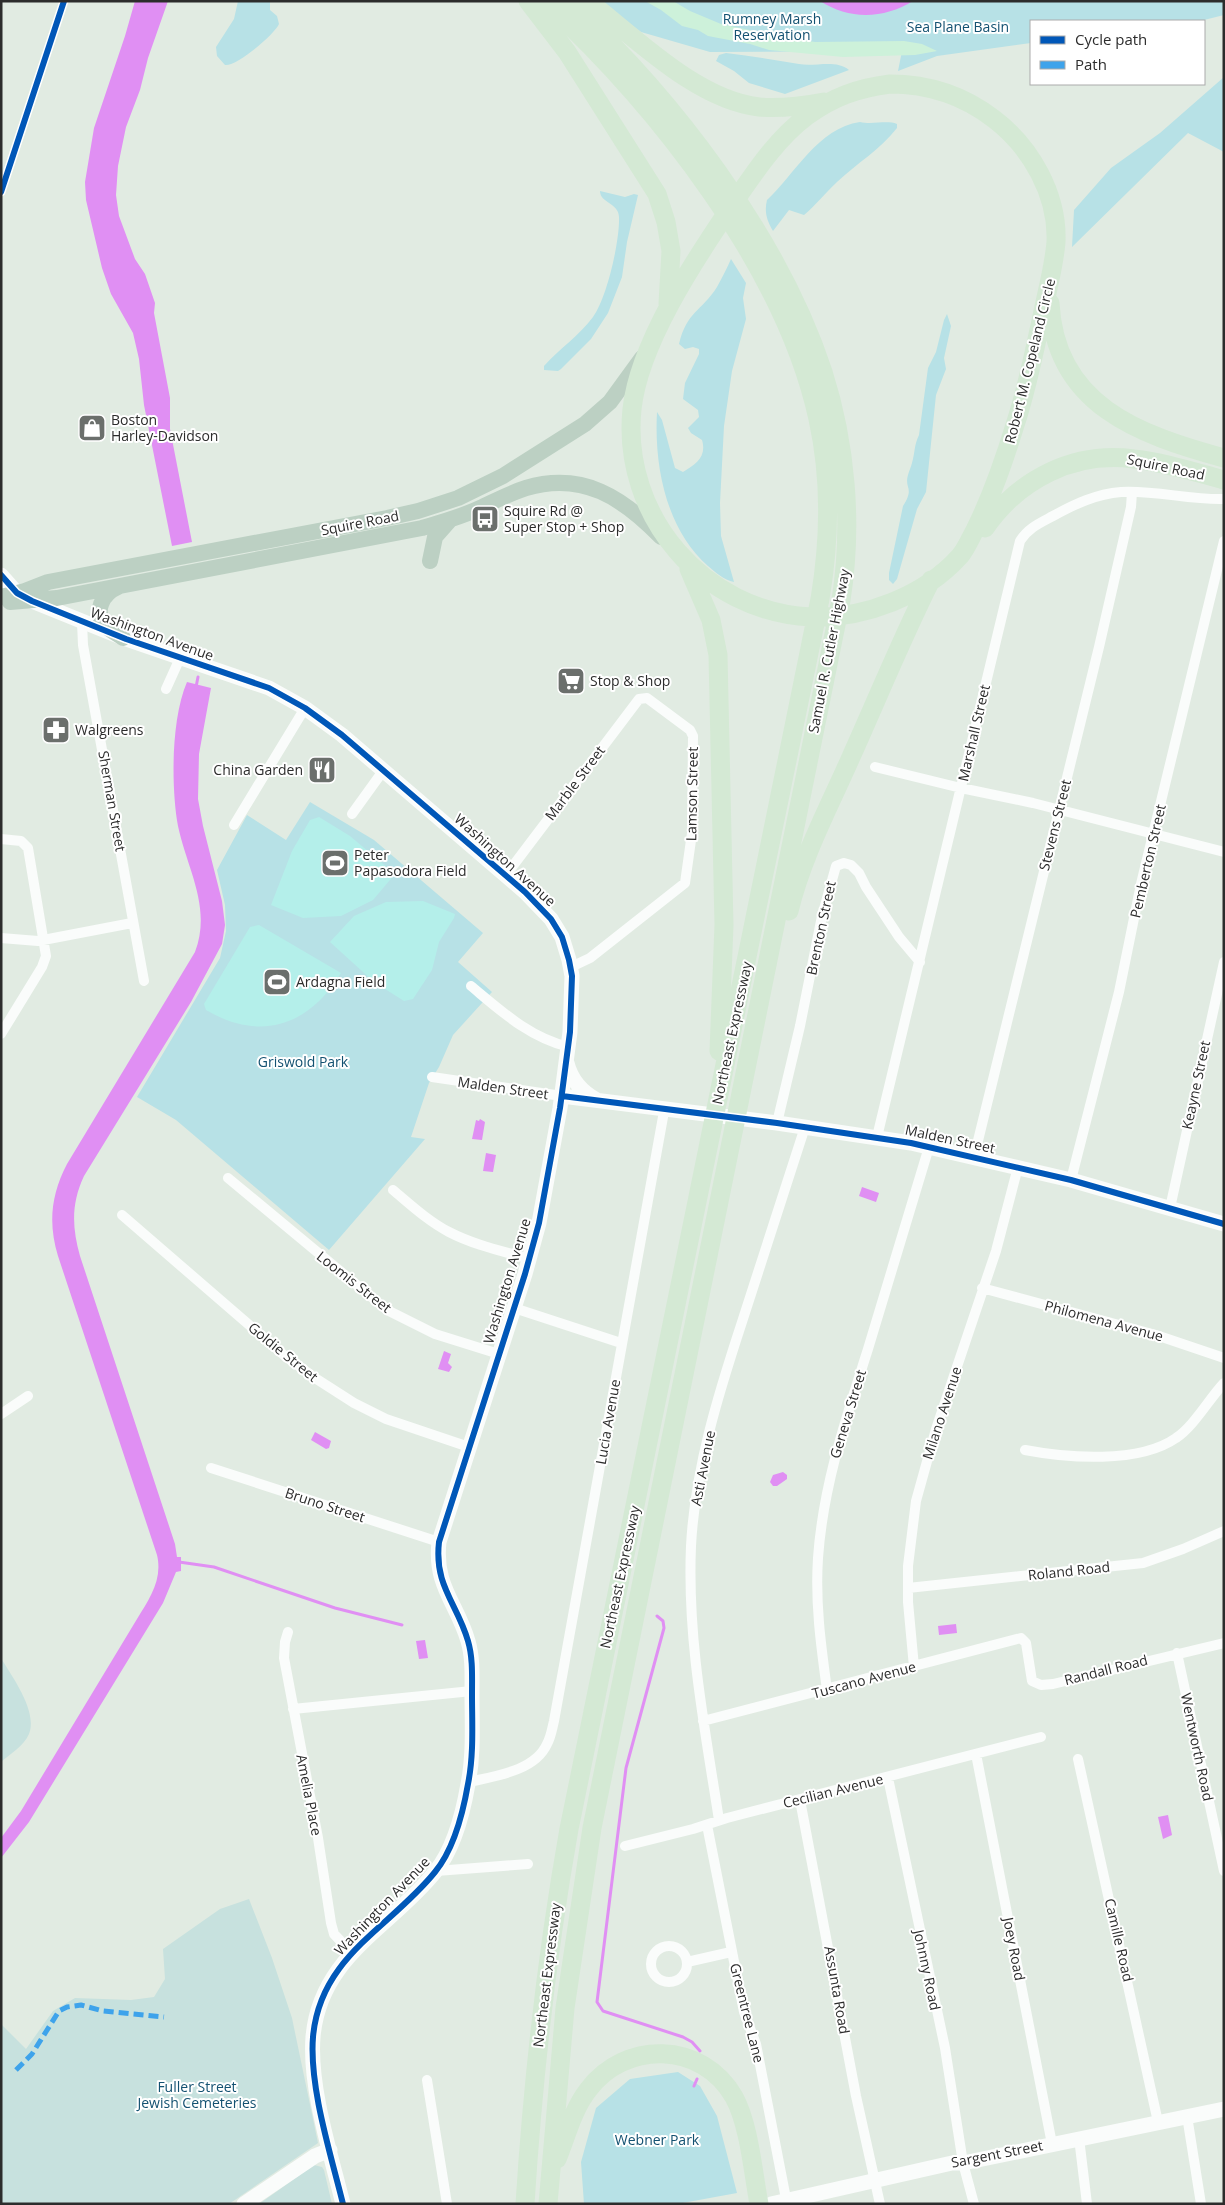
<svg xmlns="http://www.w3.org/2000/svg" width="1225" height="2205" font-family="'Open Sans',sans-serif">
	<style>
		.green { fill: #b7e1e6 }
		.sand { fill: #cdf1da }
		.cemetery { fill: #c7e1de }
		.pitch { fill: #b4efea }
		.water { fill: #e08ff3 }
		.lines { fill: none; stroke-linecap: round; stroke-linejoin: round }
		.stream { stroke: #e08ff3; stroke-width: 3 }
		.street { stroke: #fafcfb; stroke-width: 10 }
		.secondary { stroke: #fafcfb; stroke-width: 15 }
		.primary { stroke: #bcd0c3; stroke-width: 16 }
		.highway { stroke: #d4e9d4; stroke-width: 19 }
		.quiet { stroke: #3ea3eb; stroke-width: 5; stroke-dasharray: 10 5; stroke-linecap: butt }
		.cycleway-casing { stroke: #fff; stroke-width: 9 }
		.cycleway { stroke: #0057b8; stroke-width: 6 }
		.labels { text-anchor: middle; stroke-width: 4; stroke-linejoin: round; paint-order: stroke }
		.park-label { font-size: 14px; fill: #135171; stroke: #fff }
		.street-label { font-size: 14px; fill: #2c2c2c; stroke: #fff }
		.poi-label { font-size: 14px; fill: #2c2c2c; stroke: #fff; text-anchor: start }
	</style>
	<rect width="100%" height="100%" fill="#e1ebe2"/>
	<path class="green" d="M 238,1 L 270,1 L 270,10 L 277,16 L 279,24 C 275,34 236,67 225,65 L 217,56 L 216,47 L 234,19 Z
		M 598,1 L 1224,1 L 1224,15 L 1200,21 L 1031,21 L 1031,43 L 937,56 L 898,71 L 902,51 L 710,52 L 641,32 Z
		M 726,53 C 751,56 775,60 799,64 C 815,67 836,59 849,70 L 785,94 L 749,83 L 734,71 L 716,61 L 719,55 Z
		M 1224,77 L 1224,152 L 1188,133 L 1072,247 L 1074,210 L 1111,168 L 1160,133 Z
		M 860,122 C 872,125 887,120 897,124 L 897,128 C 880,150 857,163 837,182 C 825,193 816,205 804,215 L 789,210 L 773,231 C 767,221 764,212 767,200 C 795,174 818,128 860,122 Z
		M 600,191 L 625,197 L 634,194 L 638,195 L 627,242 L 622,277 L 608,313 L 591,339 L 561,369 L 558,371 L 544,370 L 544,366 C 559,349 580,335 593,317 C 607,298 620,240 619,217 C 619,203 600,203 600,191 Z
		M 731,259 L 746,283 L 743,298 L 746,319 L 732,371 L 724,426 L 720,503 L 721,536 L 734,582 C 724,580 715,572 708,566 C 666,529 654,466 657,412 L 662,420 L 675,468 L 683,472 C 696,464 707,457 702,440 L 691,433 L 688,428 L 699,417 L 698,410 L 683,399 L 685,383 L 699,354 L 699,349 L 693,347 L 685,349 L 679,344 C 687,311 701,312 717,287 C 722,278 727,268 731,259 Z
		M 947,314 L 951,326 L 944,358 L 946,369 L 936,395 L 926,492 L 917,509 L 897,579 L 893,584 L 889,580 L 889,573 L 903,506 C 915,487 904,489 908,475 C 909,471 911,467 912,463 C 915,453 914,445 919,435 L 928,368 L 936,352 L 944,320 Z
		M 310,802 L 374,840 L 483,933 L 458,962 L 492,992 L 453,1035 L 439,1067 L 429,1083 L 411,1137 L 425,1139 L 329,1250 L 176,1120 L 137,1097 L 220,958 L 226,931 L 225,905 L 217,870 L 247,815 L 286,840 Z
		M 678,2072 L 700,2086 L 717,2116 L 737,2193 L 677,2204 L 584,2204 L 581,2162 L 596,2108 L 630,2079 Z"/>
	<path class="sand" d="M 645,1 L 673,1 L 690,11 L 721,24 L 778,36 L 815,42 L 904,41 L 922,44 L 937,51 L 915,55 L 843,57 L 769,50 L 750,44 L 708,36 L 698,30 L 682,26 L 661,10 Z"/>
	<path class="cemetery" d="M 1,1658 C 12,1677 38,1711 29,1734 C 24,1746 10,1754 1,1762 Z
		M 249,1899 L 272,1958 L 292,2018 L 318,2143 L 229,2204 L 1,2204 L 1,2024 L 26,2049 L 53,2011 L 75,1998 L 131,2000 L 154,1997 L 165,1979 L 163,1949 L 220,1909 Z
		M 314,2165 L 322,2167 L 324,2170 L 332,2204 L 259,2204 Z"/>
	<path class="pitch" d="M 319,817 L 350,836 L 395,874 L 373,900 L 341,916 L 303,918 L 271,905 L 292,851 L 310,820 Z
		M 423,901 L 455,914 L 454,918 L 439,942 L 432,970 L 413,999 L 404,1001 L 374,982 L 330,942 L 354,916 L 386,902 Z
		M 259,925 L 341,973 C 309,1026 260,1042 206,1010 L 204,1004 L 250,927 Z"/>
	<path class="water" d="M 135,1 L 168,1 L 148,58 L 140,90 L 126,127 L 118,166 L 116,195 L 119,216 L 135,259 L 145,274 L 155,303 L 154,313 L 170,398 L 170,429 L 192,542 L 172,546 L 144,405 L 139,359 L 133,333 L 111,294 L 102,268 L 86,200 L 85,182 L 94,128 L 125,36 Z
		M 820,1 L 913,1 C 884,19 849,20 820,1 Z
		M 187,682 L 211,688 L 199,754 L 198,799 L 203,826 L 222,901 L 225,925 L 222,944 L 191,1002 L 84,1176 C 71,1204 72,1227 80,1256 L 175,1544 L 177,1557 L 181,1557 L 181,1571 L 176,1572 L 163,1603 L 29,1822 L 1,1858 L 1,1838 L 21,1811 L 137,1619 C 149,1599 163,1580 157,1555 L 58,1256 C 48,1223 51,1195 67,1164 L 195,952 C 212,907 187,869 178,826 C 171,787 171,719 187,682 Z
		M 480,1119 L 485,1122 L 482,1140 L 472,1139 L 476,1120 L 479,1121 Z
		M 486,1153 L 496,1155 L 493,1172 L 483,1171 Z
		M 862,1187 L 879,1193 L 876,1202 L 859,1196 Z
		M 444,1351 L 451,1354 L 448,1363 L 452,1367 L 449,1372 L 438,1369 Z
		M 315,1432 L 331,1441 L 329,1448 L 326,1449 L 311,1440 Z
		M 783,1472 L 787,1475 L 787,1479 L 777,1486 L 773,1486 L 770,1482 L 773,1475 Z
		M 956,1624 L 957,1633 L 939,1635 L 938,1626 Z
		M 425,1640 L 428,1658 L 419,1659 L 416,1641 Z
		M 1168,1815 L 1172,1835 L 1163,1839 L 1158,1817 Z"/>
	<g class="lines">
		<path class="stream" d="M 196,687 L 198,677
			M 179,1562 L 214,1567 L 335,1608 L 402,1625
			M 657,1616 L 663,1621 L 664,1628 L 626,1768 L 597,2002 L 603,2011 L 683,2037 L 692,2042 L 700,2051
			M 694,2086 L 697,2079"/>
		<path class="street" d="M 82,622 L 83,645 L 144,981
			M 166,689 L 180,658
			M 875,767 L 961,788 L 1033,803 L 1224,852
			M 352,814 L 383,771
			M 234,825 L 305,708
			M 1,839 L 21,841 L 28,848 L 46,956 L 42,967 L 1,1034
			M 506,875 L 639,699 L 647,698 L 690,730 L 693,736 L 692,833 L 685,883 L 590,958 L 571,967
			M 1,938 L 38,941 L 132,923
			M 471,986 C 501,1011 530,1038 569,1047
			M 432,1077 L 562,1096
			M 777,1123 L 800,1026 L 822,916 L 836,866 L 844,863 L 851,865 L 859,873 L 866,887 L 899,937 L 920,962
			M 877,1137 L 1020,541 C 1028,528 1040,523 1053,516 C 1075,504 1096,494 1121,492 C 1155,490 1189,500 1224,499
			M 974,1157 L 1099,647 L 1131,507 L 1132,492
			M 228,1178 L 387,1310 L 435,1334 L 499,1354
			M 1071,1180 L 1119,992 L 1141,884 L 1224,541
			M 393,1190 C 411,1205 428,1221 449,1232 C 474,1245 502,1251 530,1259
			M 1170,1208 L 1224,962
			M 122,1215 L 285,1356 L 315,1378 L 354,1403 L 386,1419 L 469,1447
			M 982,1288 L 1156,1335 L 1224,1358
			M 514,1308 L 621,1343
			M 1,1414 L 28,1396
			M 1025,1450 C 1067,1458 1139,1464 1176,1438 C 1194,1426 1209,1399 1224,1383
			M 211,1468 L 439,1542
			M 908,1588 L 1143,1563 L 1183,1549 L 1224,1531
			M 288,1632 L 285,1642 L 284,1658 L 318,1838 L 331,1923 L 334,1934 L 351,1952
			M 1177,1653 L 1224,1871
			M 914,1667 L 908,1602 L 908,1566 L 916,1501 L 936,1429 L 996,1251 L 1018,1167
			M 827,1690 C 821,1646 815,1603 818,1558 C 823,1486 846,1418 868,1349 C 888,1282 909,1214 929,1147
			M 293,1709 L 472,1691
			M 703,1721 L 1021,1638 L 1026,1643 L 1032,1681 L 1041,1685 L 1053,1684 L 1224,1643
			M 976,1754 L 1052,2144
			M 1078,1759 L 1158,2122
			M 888,1778 L 945,2048 L 963,2163 L 974,2204
			M 469,1782 C 495,1776 535,1771 547,1744 C 551,1737 552,1729 554,1721 L 663,1117
			M 800,1800 L 856,2096 L 880,2204
			M 719,1820 C 705,1729 687,1639 691,1546 C 695,1469 718,1395 742,1322 C 763,1257 784,1192 805,1127
			M 707,1825 L 744,2012 L 756,2044 L 787,2204
			M 625,1846 L 693,1829 L 727,1818 L 1041,1737
			M 436,1871 L 528,1864
			M651 1964a18 18 0 1 1 36 0a18 18 0 1 1-36 0Z
			M 687,1962 L 731,1952
			M 427,2080 L 447,2204
			M 1187,2116 L 1201,2204
			M 1079,2138 L 1087,2204"/>
		<path class="secondary" d="M 1,575 L 17,593 L 32,601 L 126,639 L 269,688 L 305,708 L 342,735 L 525,892 L 551,919 L 562,937 L 569,960 L 572,976 L 570,1032 L 560,1108 L 539,1223 L 525,1274 L 439,1542 C 434,1586 457,1603 468,1641 C 473,1658 472,1676 472,1694 C 472,1724 474,1754 468,1784 C 463,1813 454,1849 435,1872 C 390,1928 320,1956 313,2037 C 309,2087 331,2155 343,2204
			M 567,1063 C 571,1079 582,1092 597,1100
			M 562,1096 L 777,1123 L 911,1143 L 1071,1180 L 1224,1224
			M 244,2204 L 315,2156 L 330,2150
			M 771,2204 L 952,2163 L 963,2163 L 1224,2109"/>
		<path class="primary" d="M 430,561 L 435,537 L 450,520
			M 118,587 C 102,594 93,612 106,626 C 111,631 118,634 123,638
			M 1,597 L 25,591 L 48,582 L 387,518 L 418,511 L 458,498 L 503,476 L 585,424 L 610,402 L 642,358
			M 10,602 L 57,598 L 422,528 C 442,522 461,517 480,508 C 495,501 510,493 526,488 C 583,471 623,498 661,537"/>
		<path class="highway" d="M 528,1 L 567,52 L 657,194 L 666,222 L 671,251 L 668,304
			M 588,1 C 637,39 697,100 759,107 C 781,109 803,106 824,102
			M 890,84 C 929,84 963,95 994,119 C 1031,147 1058,195 1056,242 C 1054,267 1047,291 1042,316 C 1034,353 1027,389 1015,425 C 1004,461 992,496 975,530 C 970,539 966,549 960,556 C 924,596 864,619 811,617 C 704,612 621,516 632,409 C 639,344 694,261 730,208 C 753,175 775,140 807,116 C 833,97 858,88 890,84 Z
			M 1050,303 C 1055,405 1139,435 1224,458
			M 985,528 C 1019,479 1074,451 1134,459 C 1164,462 1194,472 1224,480
			M 689,569 L 711,620 L 718,655 L 724,925 L 719,1051
			M 789,911 C 802,857 829,807 851,757 C 878,697 902,638 931,580
			M 557,2159 C 567,2135 572,2111 588,2090 C 625,2040 702,2041 734,2097 C 749,2124 753,2172 759,2204
			M 525,2204 C 533,2078 547,1953 569,1829 L 820,599 C 830,539 831,478 818,419 C 785,267 657,105 544,1
			M 548,2204 L 565,2008 L 592,1828 L 841,600 C 853,524 846,444 823,372 C 779,237 671,96 567,1"/>
		<path class="quiet" d="M 16,2070 L 32,2054 L 59,2011 L 67,2007 L 81,2005 L 103,2011 L 164,2017"/>
		<defs>
			<path id="cycleway" d="M 1,192 L 64,1
				M 1,575 L 17,593 L 32,601 L 126,639 L 269,688 L 305,708 L 342,735 L 525,892 L 551,919 L 562,937 L 569,960 L 572,976 L 570,1032 L 560,1108 L 539,1223 L 525,1274 L 439,1542 C 434,1586 457,1603 468,1641 C 473,1658 472,1676 472,1694 C 472,1724 474,1754 468,1784 C 463,1813 454,1849 435,1872 C 390,1928 320,1956 313,2037 C 309,2087 331,2155 343,2204
				M 562,1096 L 777,1123 L 911,1143 L 1071,1180 L 1224,1224"/>
		</defs>
		<use href="#cycleway" class="cycleway-casing"/>
		<use href="#cycleway" class="cycleway"/>
	</g>
	<defs>
		<symbol id="shop-square" viewBox="-11 -11 22 22"><rect x="-9" y="-9" width="18" height="18" rx="4" fill="#6b6f6c" stroke="#fff"/><path d="M-5-2.5h2.3a2.7 3.5 0 0 1 5.4 0H5L5.5 6h-11ZM-1.5-2.5h3a1.5 2.3 0 0 0-3 0Z" fill="#fff"/></symbol>
		<symbol id="bus-square" viewBox="-11 -11 22 22"><rect x="-9" y="-9" width="18" height="18" rx="4" fill="#6b6f6c" stroke="#fff"/><path d="M-5-6H5V4H4V6H2V4H-2V6H-4V4H-5ZM-3.5-4V0h7V-4ZM-3.5 1.2v1.5H-2V1.2ZM2 1.2v1.5H3.5V1.2Z" fill="#fff"/></symbol>
		<symbol id="supermarket-square" viewBox="-11 -11 22 22"><rect x="-9" y="-9" width="18" height="18" rx="4" fill="#6b6f6c" stroke="#fff"/><path d="M-6-5.5h2.5l.6 2H6L4.5 2H-2.5L-4.4-4H-6ZM-1.5 3.2a1.3 1.3 0 1 0 .1 0ZM3 3.2a1.3 1.3 0 1 0 .1 0Z" fill="#fff"/></symbol>
		<symbol id="pharmacy-square" viewBox="-11 -11 22 22"><rect x="-9" y="-9" width="18" height="18" rx="4" fill="#6b6f6c" stroke="#fff"/><path d="M-2-6h4v4h4v4h-4v4h-4v-4h-4v-4h4Z" fill="#fff"/></symbol>
		<symbol id="restaurant-square" viewBox="-11 -11 22 22"><rect x="-9" y="-9" width="18" height="18" rx="4" fill="#6b6f6c" stroke="#fff"/><path d="M-5-6h1v4h1v-4h1v4h1v-4h1v5L-1.5 .5V6h-2V.5L-5-1ZM5-6V6H3V1.5H1.5Q1.5-4 5-6Z" fill="#fff"/></symbol>
		<symbol id="stadium-square" viewBox="-11 -11 22 22"><rect x="-9" y="-9" width="18" height="18" rx="4" fill="#6b6f6c" stroke="#fff"/><path d="M0-5a6.5 5 0 1 0 0 10a6.5 5 0 1 0 0-10ZM-3.5-1.8h7v3.6h-7Z" fill="#fff"/></symbol>
	</defs>
	<g fill-rule="evenodd">
		<use href="#shop-square" x="76" y="412" width="32" height="32"/>
		<use href="#bus-square" x="469" y="503" width="32" height="32"/>
		<use href="#supermarket-square" x="555" y="665" width="32" height="32"/>
		<use href="#pharmacy-square" x="40" y="714" width="32" height="32"/>
		<use href="#restaurant-square" x="306" y="754" width="32" height="32"/>
		<use href="#stadium-square" x="319" y="847" width="32" height="32"/>
		<use href="#stadium-square" x="261" y="966" width="32" height="32"/>
	</g>
	<g class="labels">
		<g class="park-label">
			<text x="772" y="24">Rumney Marsh<tspan x="772" dy="16">Reservation</tspan></text>
			<text x="958" y="32">Sea Plane Basin</text>
			<text x="303" y="1067">Griswold Park</text>
			<text x="197" y="2092">Fuller Street<tspan x="197" dy="16">Jewish Cemeteries</tspan></text>
			<text x="657" y="2145">Webner Park</text>
		</g>
		<g class="street-label">
			<text transform="translate(1030 361) rotate(-76)" y="5">Robert M. Copeland Circle</text>
			<text transform="translate(1166 467) rotate(12)" y="5">Squire Road</text>
			<text transform="translate(360 523) rotate(-11)" y="5">Squire Road</text>
			<text transform="translate(152 634) rotate(20)" y="5">Washington Avenue</text>
			<text transform="translate(829 651) rotate(-79)" y="5">Samuel R. Cutler Highway</text>
			<text transform="translate(974 733) rotate(-77)" y="5">Marshall Street</text>
			<text transform="translate(575 783) rotate(-53)" y="5">Marble Street</text>
			<text transform="translate(692 794) rotate(-89)" y="5">Lamson Street</text>
			<text transform="translate(112 801) rotate(80)" y="5">Sherman Street</text>
			<text transform="translate(1055 825) rotate(-76)" y="5">Stevens Street</text>
			<text transform="translate(505 860) rotate(42)" y="5">Washington Avenue</text>
			<text transform="translate(1148 861) rotate(-77)" y="5">Pemberton Street</text>
			<text transform="translate(821 928) rotate(-78)" y="5">Brenton Street</text>
			<text transform="translate(732 1033) rotate(-78)" y="5">Northeast Expressway</text>
			<text transform="translate(1196 1085) rotate(-78)" y="5">Keayne Street</text>
			<text transform="translate(503 1088) rotate(8)" y="5">Malden Street</text>
			<text transform="translate(950 1139) rotate(12)" y="5">Malden Street</text>
			<text transform="translate(507 1281) rotate(-73)" y="5">Washington Avenue</text>
			<text transform="translate(354 1282) rotate(38)" y="5">Loomis Street</text>
			<text transform="translate(1104 1321) rotate(15)" y="5">Philomena Avenue</text>
			<text transform="translate(283 1352) rotate(39)" y="5">Goldie Street</text>
			<text transform="translate(942 1413) rotate(-72)" y="5">Milano Avenue</text>
			<text transform="translate(848 1414) rotate(-73)" y="5">Geneva Street</text>
			<text transform="translate(608 1422) rotate(-80)" y="5">Lucia Avenue</text>
			<text transform="translate(703 1468) rotate(-79)" y="5">Asti Avenue</text>
			<text transform="translate(325 1505) rotate(18)" y="5">Bruno Street</text>
			<text transform="translate(1069 1571) rotate(-6)" y="5">Roland Road</text>
			<text transform="translate(620 1577) rotate(-78)" y="5">Northeast Expressway</text>
			<text transform="translate(1106 1670) rotate(-14)" y="5">Randall Road</text>
			<text transform="translate(864 1680) rotate(-15)" y="5">Tuscano Avenue</text>
			<text transform="translate(1197 1747) rotate(78)" y="5">Wentworth Road</text>
			<text transform="translate(833 1791) rotate(-14)" y="5">Cecilian Avenue</text>
			<text transform="translate(309 1795) rotate(79)" y="5">Amelia Place</text>
			<text transform="translate(382 1906) rotate(-46)" y="5">Washington Avenue</text>
			<text transform="translate(1119 1940) rotate(77)" y="5">Camille Road</text>
			<text transform="translate(1014 1949) rotate(79)" y="5">Joey Road</text>
			<text transform="translate(927 1970) rotate(78)" y="5">Johnny Road</text>
			<text transform="translate(547 1975) rotate(-83)" y="5">Northeast Expressway</text>
			<text transform="translate(837 1990) rotate(80)" y="5">Assunta Road</text>
			<text transform="translate(747 2013) rotate(76)" y="5">Greentree Lane</text>
			<text transform="translate(997 2154) rotate(-11)" y="5">Sargent Street</text>
		</g>
		<g class="poi-label">
			<text x="111" y="425">Boston<tspan x="111" dy="16">Harley-Davidson</tspan></text>
			<text x="504" y="516">Squire Rd @<tspan x="504" dy="16">Super Stop + Shop</tspan></text>
			<text x="590" y="686">Stop &amp; Shop</text>
			<text x="75" y="735">Walgreens</text>
			<text x="303" y="775" text-anchor="end">China Garden</text>
			<text x="354" y="860">Peter<tspan x="354" dy="16">Papasodora Field</tspan></text>
			<text x="296" y="987">Ardagna Field</text>
		</g>
	</g>
	<rect width="1225" height="2205" fill="none" stroke="#2c2c2c" stroke-width="5"/>
	<rect x="1030" y="20" width="175" height="65" fill="#ffffff" stroke="#ababab"/>
	<rect x="1040" y="36" width="25" height="8" fill="#0057b8" stroke="#ababab"/>
	<text x="1075" y="45" font-size="15" fill="#2c2c2c">Cycle path</text>
	<rect x="1040" y="61" width="25" height="8" fill="#3ea3eb" stroke="#ababab"/>
	<text x="1075" y="70" font-size="15" fill="#2c2c2c">Path</text>
</svg>
